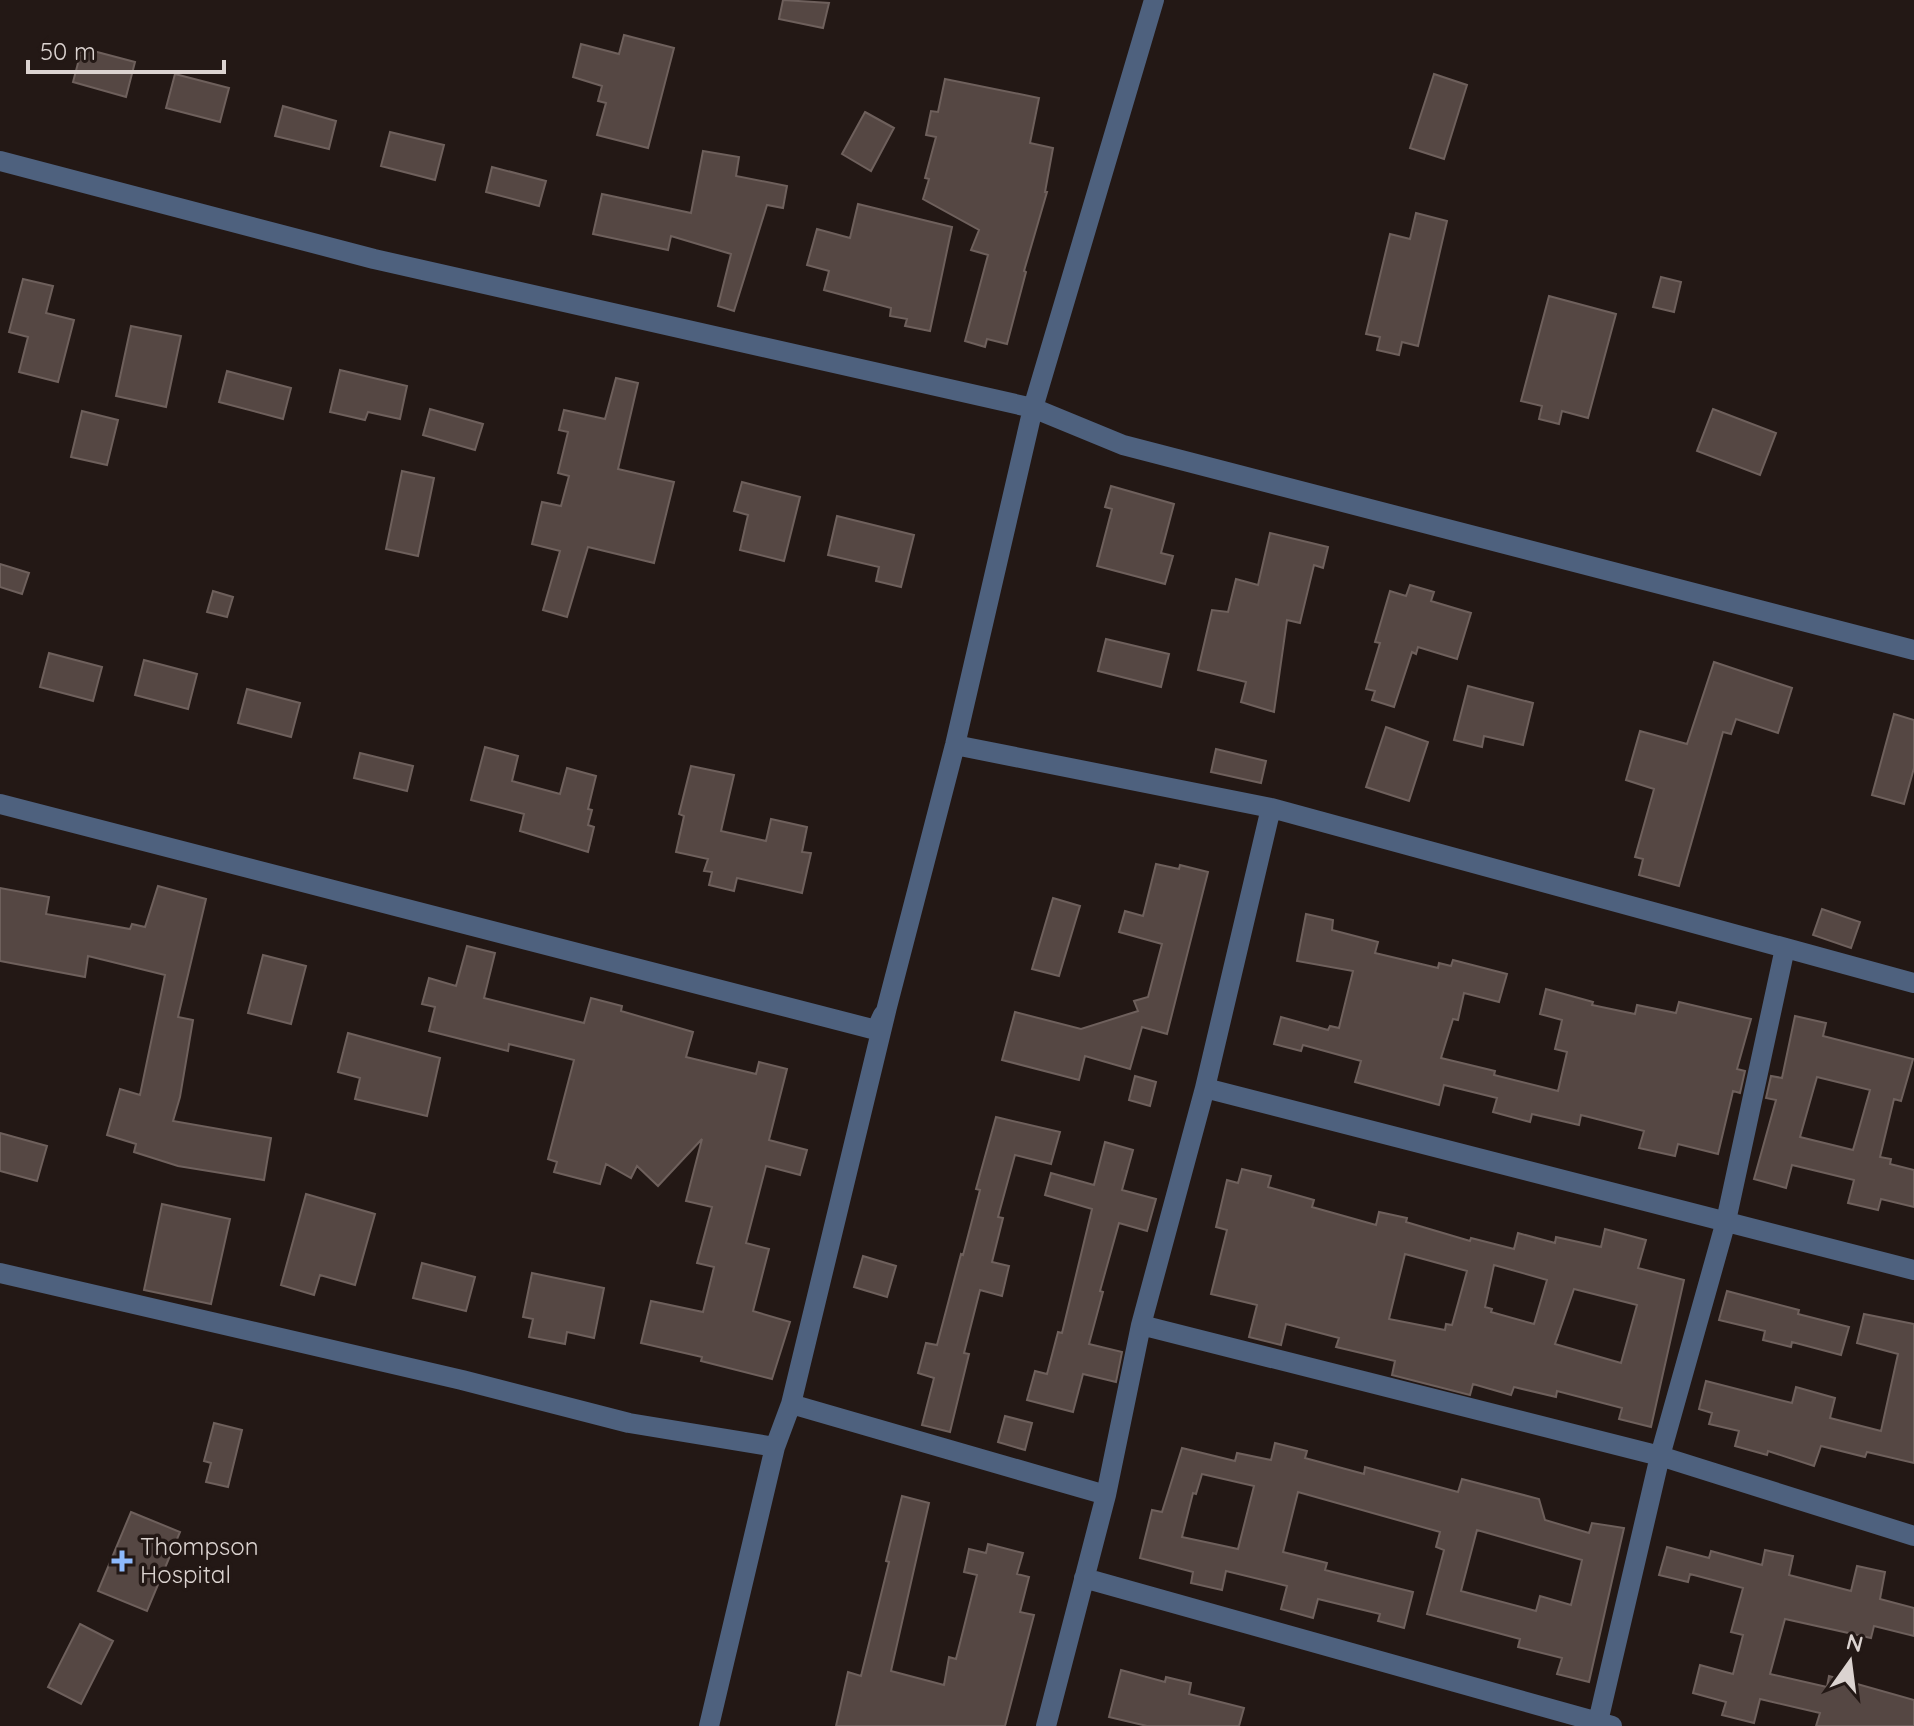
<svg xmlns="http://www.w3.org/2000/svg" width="1914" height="1726" font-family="Quicksand,sans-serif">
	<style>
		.building { fill: #554743; stroke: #6e605c; stroke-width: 2; fill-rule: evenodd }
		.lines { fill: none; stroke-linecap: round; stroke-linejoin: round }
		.minor { stroke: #4e617e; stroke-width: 20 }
		.poi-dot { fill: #8db9fc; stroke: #231815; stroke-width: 3 }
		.labels { text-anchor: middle; stroke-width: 7; stroke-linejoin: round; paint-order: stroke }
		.poi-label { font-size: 24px; fill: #dbd3d0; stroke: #231815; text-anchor: start }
	</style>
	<rect width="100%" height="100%" fill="#231815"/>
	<path class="building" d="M 783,0 L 829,3 L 823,28 L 779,19 Z
		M 624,35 L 674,48 L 648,148 L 597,135 L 606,103 L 598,101 L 602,86 L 573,77 L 581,44 L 619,54 Z
		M 82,48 L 135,62 L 126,97 L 73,82 Z
		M 175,74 L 229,88 L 220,122 L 166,108 Z
		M 1434,74 L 1467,85 L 1444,159 L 1410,148 Z
		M 945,79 L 1039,98 L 1030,143 L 1053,148 L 1045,192 L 1047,192 L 1024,271 L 1026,272 L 1007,344 L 987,339 L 985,347 L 965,341 L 988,255 L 971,250 L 979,230 L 923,199 L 929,179 L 925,178 L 936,137 L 926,135 L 931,111 L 938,112 Z
		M 283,106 L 336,121 L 329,149 L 275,136 Z
		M 865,112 L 894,128 L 871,171 L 842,154 Z
		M 390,132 L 444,145 L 435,180 L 381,166 Z
		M 703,151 L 739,157 L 736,176 L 787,186 L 783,208 L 767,205 L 734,311 L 718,306 L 731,254 L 671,236 L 668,250 L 593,234 L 602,194 L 691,213 Z
		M 492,167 L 546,181 L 539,206 L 486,192 Z
		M 858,204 L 952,227 L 930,331 L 905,326 L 907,319 L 890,316 L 891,308 L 824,290 L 829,271 L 807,265 L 817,229 L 850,238 Z
		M 1416,213 L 1447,221 L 1418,346 L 1402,342 L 1399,355 L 1377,350 L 1380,337 L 1366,334 L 1390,234 L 1410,239 Z
		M 1661,277 L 1681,282 L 1674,312 L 1653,307 Z
		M 23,279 L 53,286 L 46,313 L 74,320 L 58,382 L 19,372 L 28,337 L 9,332 Z
		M 1549,296 L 1616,314 L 1588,418 L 1562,411 L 1559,424 L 1539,419 L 1542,406 L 1521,401 Z
		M 131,326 L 181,336 L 166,407 L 116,396 Z
		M 340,370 L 407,386 L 400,419 L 368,412 L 365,420 L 330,412 Z
		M 227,371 L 291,388 L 283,419 L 219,402 Z
		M 616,378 L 638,383 L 618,469 L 674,482 L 654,563 L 588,547 L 567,617 L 543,610 L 560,551 L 532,544 L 542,502 L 561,506 L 569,476 L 558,473 L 568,432 L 559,430 L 564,410 L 605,419 Z
		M 430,409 L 483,424 L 475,450 L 423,435 Z
		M 1713,409 L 1776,433 L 1760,475 L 1697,451 Z
		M 82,411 L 118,420 L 107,465 L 71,457 Z
		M 402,471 L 434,478 L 418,556 L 386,549 Z
		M 742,482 L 800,497 L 784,561 L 740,550 L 748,515 L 734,511 Z
		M 1111,486 L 1174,504 L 1161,553 L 1173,556 L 1165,584 L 1097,566 L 1112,509 L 1105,507 Z
		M 837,516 L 914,535 L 901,587 L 876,581 L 879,567 L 828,555 Z
		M 1270,533 L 1328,547 L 1323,568 L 1314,565 L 1300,623 L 1287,620 L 1274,712 L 1241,702 L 1246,682 L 1198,670 L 1212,610 L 1228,612 L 1236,579 L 1258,585 Z
		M 0,564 L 29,573 L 22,594 L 0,587 Z
		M 1410,585 L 1434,592 L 1431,601 L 1471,613 L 1457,659 L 1418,647 L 1416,654 L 1412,652 L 1394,707 L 1372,700 L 1375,691 L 1366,689 L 1380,643 L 1375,642 L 1390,591 L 1406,596 Z
		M 213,591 L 233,597 L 227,617 L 207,612 Z
		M 1106,639 L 1169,654 L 1161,687 L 1098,671 Z
		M 49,653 L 102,667 L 93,701 L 40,687 Z
		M 144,660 L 197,674 L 188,709 L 135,695 Z
		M 1714,662 L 1792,688 L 1778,733 L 1736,719 L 1731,734 L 1723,732 L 1679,886 L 1639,875 L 1643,859 L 1635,857 L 1654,789 L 1626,780 L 1640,731 L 1687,744 Z
		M 1468,686 L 1533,703 L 1523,745 L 1484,736 L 1482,747 L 1454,740 Z
		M 247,689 L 300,703 L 291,737 L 238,723 Z
		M 1894,714 L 1914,720 L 1914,768 L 1904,804 L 1872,795 Z
		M 1386,727 L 1428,742 L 1409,801 L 1366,787 Z
		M 485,747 L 518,756 L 512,781 L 560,794 L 567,768 L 596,776 L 588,809 L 592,810 L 588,825 L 594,827 L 588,852 L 520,831 L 524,814 L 471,800 Z
		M 1216,749 L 1266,761 L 1261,783 L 1211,772 Z
		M 360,753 L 413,766 L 407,791 L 354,778 Z
		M 691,766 L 734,775 L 721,831 L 766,841 L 771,819 L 807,827 L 802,852 L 811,853 L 802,893 L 737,878 L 734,891 L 709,885 L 712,872 L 704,871 L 708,859 L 676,852 L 684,816 L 679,814 Z
		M 1156,864 L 1179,869 L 1180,865 L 1208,872 L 1167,1034 L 1142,1027 L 1130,1069 L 1085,1056 L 1079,1080 L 1002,1060 L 1015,1012 L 1081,1029 L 1138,1011 L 1134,1001 L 1148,997 L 1162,944 L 1119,932 L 1125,911 L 1143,916 Z
		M 158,886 L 206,899 L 178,1017 L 193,1020 L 180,1097 L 173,1121 L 271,1138 L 264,1180 L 178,1166 L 134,1152 L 136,1144 L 107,1135 L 120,1089 L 140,1095 L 165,975 L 88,956 L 85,977 L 0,961 L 0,888 L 49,897 L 46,914 L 130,929 L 132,924 L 145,927 Z
		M 1053,898 L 1080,906 L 1059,976 L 1032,969 Z
		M 1822,909 L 1860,922 L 1851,948 L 1813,935 Z
		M 1306,914 L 1333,920 L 1332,930 L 1378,942 L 1375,953 L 1438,968 L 1439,963 L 1451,966 L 1453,960 L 1507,974 L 1499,1002 L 1464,993 L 1458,1020 L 1453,1019 L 1441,1058 L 1495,1071 L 1494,1075 L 1558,1091 L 1567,1052 L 1555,1049 L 1562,1020 L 1540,1014 L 1546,989 L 1593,1002 L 1592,1005 L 1635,1014 L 1637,1005 L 1676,1013 L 1679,1002 L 1751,1019 L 1737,1069 L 1745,1071 L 1740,1093 L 1733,1091 L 1718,1154 L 1678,1144 L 1675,1156 L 1639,1148 L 1644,1131 L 1581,1115 L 1579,1125 L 1532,1114 L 1530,1122 L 1493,1112 L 1497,1098 L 1444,1085 L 1439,1105 L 1355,1082 L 1361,1061 L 1303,1045 L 1301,1051 L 1274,1044 L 1281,1017 L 1328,1030 L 1330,1026 L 1339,1028 L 1353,971 L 1297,961 Z
		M 467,946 L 495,953 L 484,998 L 584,1023 L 591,998 L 622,1006 L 621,1011 L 693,1032 L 686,1057 L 756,1074 L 759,1062 L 787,1069 L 769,1140 L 807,1150 L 800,1175 L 766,1166 L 746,1243 L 769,1249 L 753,1311 L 790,1322 L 772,1379 L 701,1361 L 702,1357 L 641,1343 L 651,1301 L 703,1312 L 714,1267 L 697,1263 L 712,1207 L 686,1201 L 702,1139 L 658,1186 L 637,1166 L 631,1178 L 606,1164 L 600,1184 L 554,1172 L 557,1162 L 548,1159 L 574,1060 L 509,1044 L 508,1051 L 429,1031 L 435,1007 L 422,1004 L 429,978 L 456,986 Z
		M 263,955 L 306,966 L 291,1024 L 248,1013 Z
		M 1795,1016 L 1826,1023 L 1823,1036 L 1913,1059 L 1901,1101 L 1894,1099 L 1880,1157 L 1891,1159 L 1890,1164 L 1914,1170 L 1914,1207 L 1881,1199 L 1878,1210 L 1848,1203 L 1854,1180 L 1792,1165 L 1786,1188 L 1754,1179 L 1776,1100 L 1766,1098 L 1771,1076 L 1782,1078 ZM 1817,1077 L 1870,1090 L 1853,1150 L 1800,1137 Z
		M 348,1033 L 440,1058 L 427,1116 L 355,1099 L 360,1078 L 338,1072 Z
		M 1135,1076 L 1156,1082 L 1150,1106 L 1129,1100 Z
		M 996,1117 L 1060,1132 L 1051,1164 L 1015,1155 L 998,1217 L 1003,1218 L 992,1262 L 1009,1266 L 1002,1296 L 980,1290 L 964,1353 L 969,1354 L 950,1432 L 922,1425 L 934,1378 L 918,1373 L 926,1343 L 937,1345 L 961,1254 L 963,1255 L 980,1190 L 976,1189 Z
		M 0,1133 L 47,1146 L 37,1181 L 0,1171 Z
		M 1105,1142 L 1133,1150 L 1122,1190 L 1156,1199 L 1147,1231 L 1119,1223 L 1100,1291 L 1103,1292 L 1089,1344 L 1122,1352 L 1116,1382 L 1083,1374 L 1073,1412 L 1027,1400 L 1035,1371 L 1047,1374 L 1058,1332 L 1062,1333 L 1092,1209 L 1045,1195 L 1051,1173 L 1094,1185 Z
		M 1242,1169 L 1271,1176 L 1268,1187 L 1314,1200 L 1312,1207 L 1376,1225 L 1379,1212 L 1407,1218 L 1406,1222 L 1470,1241 L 1471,1238 L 1514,1249 L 1518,1233 L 1555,1243 L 1556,1237 L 1601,1247 L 1605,1229 L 1646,1240 L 1638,1268 L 1684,1280 L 1651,1427 L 1619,1419 L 1622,1408 L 1557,1391 L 1556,1397 L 1514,1387 L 1511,1395 L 1473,1384 L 1470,1395 L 1392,1375 L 1395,1361 L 1336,1347 L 1339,1338 L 1286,1324 L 1281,1345 L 1249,1337 L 1257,1305 L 1211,1294 L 1227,1230 L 1216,1227 L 1227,1180 L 1238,1183 ZM 1405,1254 L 1467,1271 L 1452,1325 L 1446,1324 L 1445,1330 L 1389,1319 ZM 1494,1265 L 1547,1280 L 1534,1324 L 1491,1312 L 1492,1309 L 1485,1307 ZM 1574,1289 L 1637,1305 L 1621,1363 L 1555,1344 Z
		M 306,1194 L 375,1214 L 355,1285 L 320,1275 L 314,1295 L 281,1285 Z
		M 162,1204 L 230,1219 L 211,1304 L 144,1290 Z
		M 863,1256 L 896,1266 L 887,1297 L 854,1287 Z
		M 422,1263 L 475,1277 L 466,1311 L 413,1298 Z
		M 532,1273 L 604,1288 L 594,1338 L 567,1332 L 565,1344 L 529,1337 L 533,1319 L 523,1317 Z
		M 1727,1291 L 1799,1310 L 1798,1314 L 1849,1327 L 1841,1355 L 1792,1342 L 1791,1347 L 1763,1340 L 1765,1331 L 1719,1320 Z
		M 1864,1314 L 1914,1324 L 1914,1463 L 1867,1452 L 1865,1457 L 1821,1446 L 1814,1466 L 1768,1451 L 1767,1455 L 1735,1446 L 1739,1431 L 1709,1424 L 1712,1413 L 1699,1409 L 1706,1381 L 1792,1403 L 1796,1387 L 1835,1398 L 1830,1418 L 1881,1431 L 1898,1354 L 1857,1343 Z
		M 1005,1416 L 1032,1423 L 1025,1450 L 998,1442 Z
		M 214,1423 L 242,1430 L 228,1487 L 206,1482 L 211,1463 L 204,1461 Z
		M 1275,1443 L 1307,1451 L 1305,1458 L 1364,1474 L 1365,1467 L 1458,1492 L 1462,1479 L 1539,1499 L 1545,1520 L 1589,1533 L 1592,1523 L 1624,1528 L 1589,1682 L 1557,1674 L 1562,1658 L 1518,1647 L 1520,1639 L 1427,1614 L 1444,1550 L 1436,1547 L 1440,1532 L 1298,1492 L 1283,1552 L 1327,1563 L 1325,1570 L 1413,1592 L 1404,1628 L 1378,1621 L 1380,1614 L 1318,1599 L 1313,1618 L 1281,1609 L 1287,1586 L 1226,1571 L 1222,1590 L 1191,1583 L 1193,1572 L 1140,1558 L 1152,1510 L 1162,1512 L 1182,1448 L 1235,1461 L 1237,1453 L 1271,1460 ZM 1202,1474 L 1254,1486 L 1238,1549 L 1182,1537 L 1193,1493 L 1196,1494 ZM 1477,1530 L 1582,1560 L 1571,1605 L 1540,1596 L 1536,1611 L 1461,1591 Z
		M 902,1496 L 929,1503 L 891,1671 L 944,1685 L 949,1657 L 956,1659 L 977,1575 L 964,1572 L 969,1549 L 986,1553 L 988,1544 L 1023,1553 L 1017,1574 L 1029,1577 L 1020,1612 L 1034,1615 L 1005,1726 L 836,1726 L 848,1672 L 861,1676 L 889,1562 L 886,1561 Z
		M 131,1512 L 180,1532 L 147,1611 L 98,1591 Z
		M 1667,1547 L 1709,1558 L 1711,1551 L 1762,1565 L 1765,1550 L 1793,1556 L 1789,1575 L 1851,1591 L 1857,1566 L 1885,1572 L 1880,1599 L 1914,1608 L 1914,1636 L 1874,1626 L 1871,1638 L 1785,1619 L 1770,1674 L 1827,1687 L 1829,1676 L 1914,1700 L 1914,1726 L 1816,1726 L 1820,1713 L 1760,1699 L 1754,1723 L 1722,1715 L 1726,1702 L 1693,1693 L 1700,1665 L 1733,1674 L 1743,1635 L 1731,1632 L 1743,1588 L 1690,1574 L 1688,1582 L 1659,1575 Z
		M 80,1624 L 113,1641 L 81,1704 L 48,1687 Z
		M 1121,1670 L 1165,1682 L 1166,1677 L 1191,1683 L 1189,1694 L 1244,1708 L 1239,1726 L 1147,1726 L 1109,1717 Z"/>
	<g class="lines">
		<path class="minor" d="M 0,161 L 374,259 L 1033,408 L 1123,445 L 1914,650
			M 955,745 L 1271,808 L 1914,983
			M 0,804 L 876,1030 L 883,1015
			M 1205,1088 L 1914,1270
			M 0,1273 L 462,1380 L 629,1423 L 775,1447
			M 1141,1325 L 1660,1456 L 1914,1536
			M 791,1404 L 1106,1495
			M 1084,1578 L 1612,1726
			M 709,1726 L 775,1447 L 791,1404 L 887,1007 L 955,745 L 1033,408 L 1154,0
			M 1046,1726 L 1106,1495 L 1141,1325 L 1205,1088 L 1271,808
			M 1597,1726 L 1660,1456 L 1726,1221 L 1785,948"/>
	</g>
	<path class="poi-dot" d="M118 1549h8v8h8v8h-8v8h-8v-8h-8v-8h8z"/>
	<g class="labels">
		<g class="poi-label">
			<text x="140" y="1555">Thompson<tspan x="140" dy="28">Hospital</tspan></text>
		</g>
	</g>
	<g transform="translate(1850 1662) rotate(14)" stroke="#231815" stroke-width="6" paint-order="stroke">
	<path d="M0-6L14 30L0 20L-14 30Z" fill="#dbd3d0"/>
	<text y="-12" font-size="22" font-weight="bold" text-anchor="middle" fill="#dbd3d0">N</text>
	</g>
	<path d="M28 60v12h196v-12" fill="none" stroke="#dbd3d0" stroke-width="4"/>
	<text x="40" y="60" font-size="24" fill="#dbd3d0" stroke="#231815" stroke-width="6" paint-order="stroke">50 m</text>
</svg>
